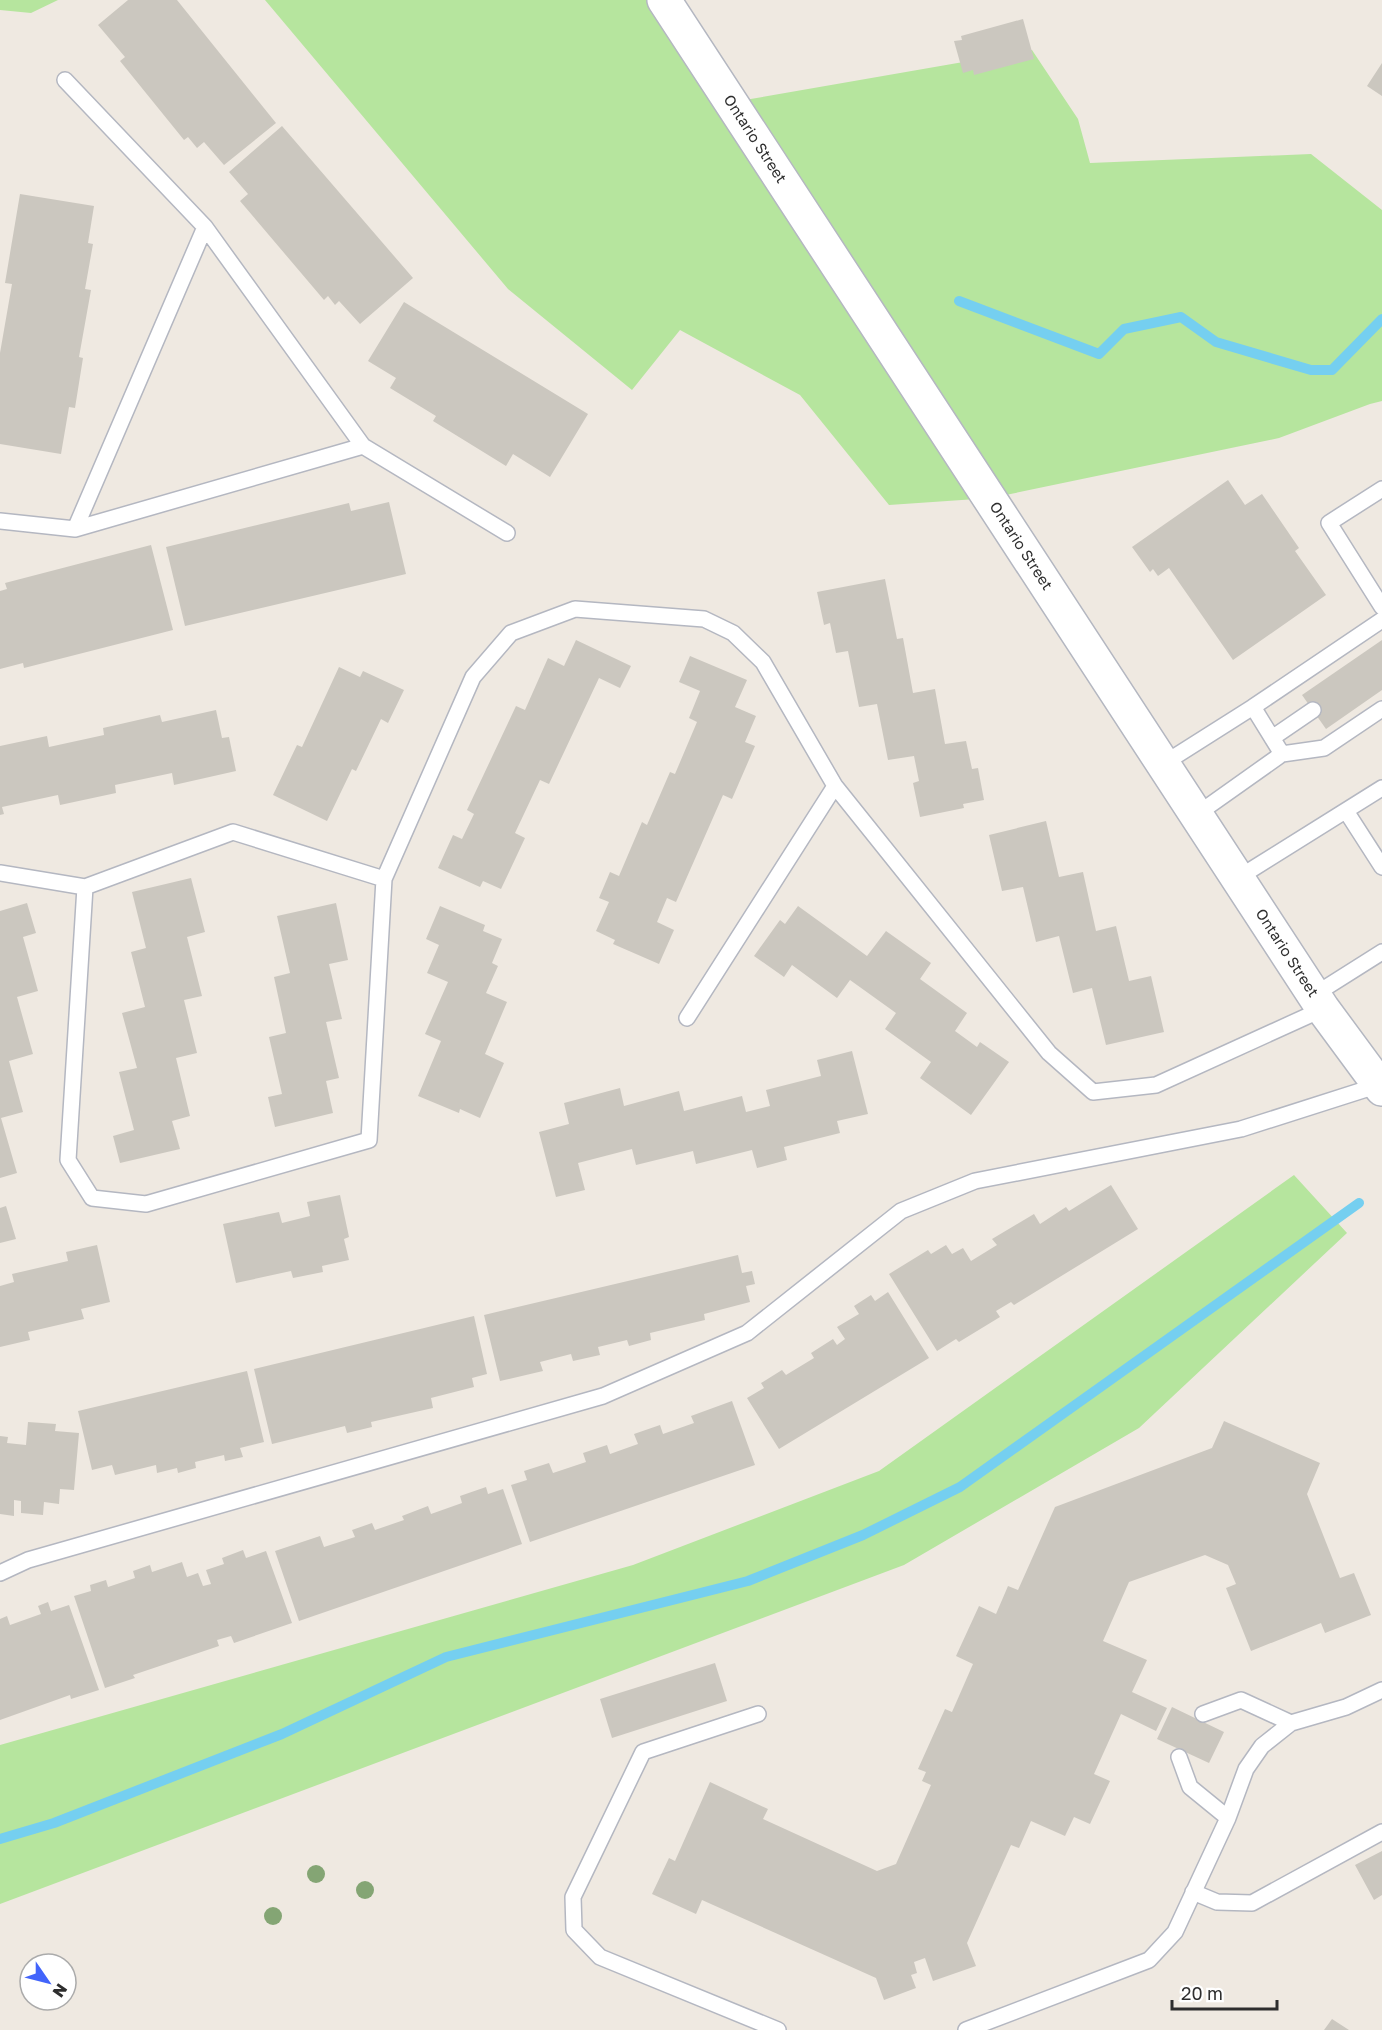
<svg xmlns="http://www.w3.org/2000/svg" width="1382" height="2030" font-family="'Golos Text',sans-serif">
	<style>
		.green { fill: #b6e59e }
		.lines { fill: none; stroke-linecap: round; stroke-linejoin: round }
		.stream { stroke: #75cff0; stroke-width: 10 }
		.building { fill: #cbc7bf }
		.lane-casing { stroke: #b4b7c1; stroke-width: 18 }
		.secondary-casing { stroke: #b4b7c1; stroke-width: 36 }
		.lane { stroke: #fff; stroke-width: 15 }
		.secondary { stroke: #fff; stroke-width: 33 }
		.tree { fill: #84a574 }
		.labels { text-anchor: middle; stroke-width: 6; stroke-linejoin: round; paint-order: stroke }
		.street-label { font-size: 15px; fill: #2e2e2e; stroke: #fff }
	</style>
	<rect width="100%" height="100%" fill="#efe9e1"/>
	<path class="green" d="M 0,0 L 58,0 L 31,13 L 0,10 Z
		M 265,0 L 668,0 L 739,101 L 1032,50 L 1078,119 L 1090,163 L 1311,154 L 1382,210 L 1382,401 L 1370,404 L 1279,438 L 991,498 L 889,505 L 800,395 L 680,330 L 632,390 L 508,289 Z
		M 1294,1175 L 1347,1233 L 1139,1428 L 904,1565 L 0,1904 L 0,1745 L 633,1565 L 879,1471 Z"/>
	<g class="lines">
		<path class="stream" d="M 959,301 L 1099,354 L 1124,329 L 1181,317 L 1216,342 L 1311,370 L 1332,370 L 1382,319
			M 0,1839 L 54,1823 L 282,1734 L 446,1657 L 748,1581 L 863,1535 L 960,1487 L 1359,1203"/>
	</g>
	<path class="building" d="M 128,0 L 177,0 L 276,123 L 224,165 L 204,142 L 197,148 L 188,137 L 184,140 L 120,61 L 125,57 L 98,25 Z
		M 1023,19 L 1034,59 L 974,75 L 973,70 L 963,73 L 954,41 L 962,40 L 961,36 Z
		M 1382,63 L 1382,96 L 1367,86 Z
		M 282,126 L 413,278 L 360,324 L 339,301 L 335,305 L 328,296 L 324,300 L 240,201 L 248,194 L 229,172 Z
		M 20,194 L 94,206 L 88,243 L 93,244 L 85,289 L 91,290 L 79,357 L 83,358 L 75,408 L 69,407 L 61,454 L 0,444 L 0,353 L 12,284 L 5,283 Z
		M 404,302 L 588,414 L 550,477 L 513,454 L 506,466 L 433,421 L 436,416 L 390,388 L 396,378 L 368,361 Z
		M 1228,480 L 1245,505 L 1262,494 L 1299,548 L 1295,551 L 1326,595 L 1233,660 L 1169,568 L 1158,576 L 1153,569 L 1150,572 L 1132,547 Z
		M 389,502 L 406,574 L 185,626 L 166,547 L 349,503 L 351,511 Z
		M 151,545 L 173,630 L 24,668 L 23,663 L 0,669 L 0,591 L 7,589 L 5,583 Z
		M 885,579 L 897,639 L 903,638 L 913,693 L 935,689 L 945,744 L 966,741 L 972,769 L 978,768 L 984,800 L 963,804 L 964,808 L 920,817 L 913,783 L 919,781 L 914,756 L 888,760 L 877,704 L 859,707 L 848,651 L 836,653 L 830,623 L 824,625 L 817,592 Z
		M 576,640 L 631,666 L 620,688 L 599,678 L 549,784 L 540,780 L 515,833 L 525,838 L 501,889 L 483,881 L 480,887 L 438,868 L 453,835 L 462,839 L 474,814 L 467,810 L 516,706 L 525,710 L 548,658 L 564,666 Z
		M 1382,640 L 1382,690 L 1326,729 L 1302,695 Z
		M 690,656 L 747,680 L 735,707 L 756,716 L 745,742 L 755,746 L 732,799 L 723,795 L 676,902 L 667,898 L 657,922 L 674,930 L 659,964 L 613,944 L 615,940 L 596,931 L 609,902 L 599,898 L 610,872 L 619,876 L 642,822 L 647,825 L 670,772 L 675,774 L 697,722 L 689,718 L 700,691 L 679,682 Z
		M 339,667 L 360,677 L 363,671 L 404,690 L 388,723 L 381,719 L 356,771 L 352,769 L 327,821 L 273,795 L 297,745 L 302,747 Z
		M 216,710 L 222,738 L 229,737 L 236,771 L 174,785 L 172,773 L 115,785 L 116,793 L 60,805 L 58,795 L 2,807 L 4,814 L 0,815 L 0,746 L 47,736 L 49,747 L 104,735 L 103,728 L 160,715 L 162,722 Z
		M 1046,821 L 1059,877 L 1083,872 L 1096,931 L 1116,926 L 1129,981 L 1151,976 L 1164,1032 L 1106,1045 L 1092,988 L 1073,993 L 1059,936 L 1036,942 L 1023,887 L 1002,891 L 989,835 Z
		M 191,878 L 205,932 L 187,937 L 202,996 L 184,1000 L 197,1053 L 176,1058 L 190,1116 L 172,1121 L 180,1149 L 120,1163 L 113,1136 L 134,1130 L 119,1072 L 137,1068 L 122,1013 L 145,1007 L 131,952 L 146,948 L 132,892 Z
		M 27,903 L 36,933 L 23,937 L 38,991 L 17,997 L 33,1054 L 9,1061 L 23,1112 L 1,1118 L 17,1173 L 0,1178 L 0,911 Z
		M 336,903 L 348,960 L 329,964 L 342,1019 L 326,1022 L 339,1078 L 326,1081 L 333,1113 L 275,1127 L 268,1097 L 282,1094 L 269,1037 L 286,1033 L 274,977 L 290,973 L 277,916 Z
		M 440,906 L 485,925 L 483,931 L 502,939 L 492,963 L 498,966 L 486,993 L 507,1002 L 485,1054 L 504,1063 L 480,1118 L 460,1109 L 459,1113 L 418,1096 L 441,1041 L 425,1034 L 448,982 L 427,973 L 439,945 L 426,939 Z
		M 798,906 L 867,956 L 886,931 L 931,963 L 920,979 L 967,1013 L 955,1031 L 977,1047 L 980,1042 L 1009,1062 L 971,1115 L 920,1078 L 931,1062 L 885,1029 L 896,1013 L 850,980 L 837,998 L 792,965 L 784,977 L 754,956 L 780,920 L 785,924 Z
		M 852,1051 L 868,1114 L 837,1121 L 840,1133 L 784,1147 L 787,1160 L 757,1168 L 752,1150 L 696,1164 L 693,1151 L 636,1165 L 632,1149 L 578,1163 L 585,1190 L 556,1197 L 539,1132 L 569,1124 L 564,1103 L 620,1088 L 624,1106 L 679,1091 L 684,1111 L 742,1096 L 746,1112 L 770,1106 L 766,1090 L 821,1076 L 817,1060 Z
		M 1111,1185 L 1138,1229 L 1014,1305 L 1011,1302 L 996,1311 L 1000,1317 L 959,1342 L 956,1339 L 937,1351 L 889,1274 L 928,1250 L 931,1254 L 946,1245 L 952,1254 L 963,1248 L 971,1261 L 997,1245 L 992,1239 L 1034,1214 L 1040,1224 L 1066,1207 L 1069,1211 Z
		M 340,1195 L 349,1237 L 344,1239 L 349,1260 L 322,1266 L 323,1272 L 293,1278 L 291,1271 L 236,1283 L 223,1224 L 279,1212 L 282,1223 L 310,1216 L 307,1202 Z
		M 6,1206 L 16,1239 L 0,1243 L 0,1208 Z
		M 97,1245 L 110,1302 L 81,1309 L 84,1319 L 28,1332 L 30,1340 L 0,1347 L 0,1286 L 14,1282 L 12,1274 L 68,1261 L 66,1252 Z
		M 738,1255 L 742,1273 L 752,1271 L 755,1284 L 746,1286 L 750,1302 L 704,1314 L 705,1320 L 650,1333 L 651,1340 L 629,1346 L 627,1340 L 598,1347 L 600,1355 L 573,1361 L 571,1354 L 540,1362 L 543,1371 L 500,1381 L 484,1315 Z
		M 888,1292 L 929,1358 L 779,1449 L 747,1398 L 764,1388 L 761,1383 L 782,1370 L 786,1375 L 814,1358 L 811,1353 L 833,1339 L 837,1345 L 845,1339 L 837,1327 L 859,1314 L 854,1306 L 871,1295 L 875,1301 Z
		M 474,1316 L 487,1374 L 472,1378 L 474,1387 L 431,1398 L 433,1408 L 371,1422 L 372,1427 L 347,1433 L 345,1426 L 272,1444 L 254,1369 Z
		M 247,1371 L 264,1442 L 240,1448 L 243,1457 L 225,1461 L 224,1455 L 195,1462 L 196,1468 L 178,1473 L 177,1468 L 157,1473 L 156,1465 L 115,1475 L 112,1465 L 92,1470 L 78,1411 Z
		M 732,1401 L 755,1465 L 530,1542 L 511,1485 L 527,1480 L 524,1471 L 549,1463 L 553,1473 L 586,1462 L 583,1453 L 607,1445 L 610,1454 L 638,1444 L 634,1434 L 660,1425 L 663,1434 L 694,1423 L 691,1416 Z
		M 1224,1421 L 1320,1463 L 1307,1494 L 1340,1578 L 1354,1573 L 1371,1615 L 1325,1633 L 1321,1623 L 1251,1651 L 1226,1588 L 1236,1584 L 1228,1565 L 1205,1555 L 1129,1582 L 1103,1641 L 1147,1660 L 1132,1692 L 1167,1708 L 1156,1731 L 1121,1714 L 1094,1774 L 1110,1781 L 1090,1824 L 1074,1817 L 1065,1836 L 1031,1821 L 1019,1848 L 1011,1845 L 967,1943 L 976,1966 L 933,1981 L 925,1958 L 914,1962 L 917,1973 L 911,1975 L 916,1988 L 884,2000 L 876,1978 L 702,1900 L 696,1914 L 652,1894 L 669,1858 L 675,1861 L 710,1782 L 768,1809 L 763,1819 L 877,1871 L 896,1864 L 931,1785 L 922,1781 L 926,1772 L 918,1769 L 945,1709 L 952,1712 L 973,1664 L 956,1656 L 979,1606 L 996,1614 L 1008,1586 L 1018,1590 L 1055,1507 L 1212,1448 Z
		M 28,1422 L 56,1424 L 55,1431 L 79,1433 L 74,1490 L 60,1489 L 59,1504 L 44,1502 L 43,1515 L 21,1513 L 21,1501 L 14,1500 L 14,1516 L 0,1514 L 0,1436 L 8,1437 L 7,1443 L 26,1445 Z
		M 486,1487 L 488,1494 L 503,1489 L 522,1544 L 299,1621 L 275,1551 L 320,1536 L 324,1547 L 355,1537 L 352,1530 L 372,1523 L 375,1530 L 404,1520 L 402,1516 L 428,1506 L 431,1514 L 462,1503 L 460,1496 Z
		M 243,1550 L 246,1558 L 266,1551 L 292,1623 L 234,1643 L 231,1636 L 217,1640 L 219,1646 L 133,1675 L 135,1678 L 105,1688 L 74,1596 L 91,1591 L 90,1585 L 106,1580 L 108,1587 L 135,1578 L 133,1571 L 150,1565 L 152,1572 L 182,1562 L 187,1577 L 198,1573 L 203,1586 L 211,1584 L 206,1570 L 224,1564 L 222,1558 Z
		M 48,1602 L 51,1611 L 69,1605 L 99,1690 L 71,1699 L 70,1695 L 0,1720 L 0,1619 L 7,1616 L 10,1625 L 41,1614 L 38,1606 Z
		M 715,1663 L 727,1701 L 612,1738 L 600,1699 Z
		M 1172,1707 L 1224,1732 L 1209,1763 L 1157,1739 Z
		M 1382,1851 L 1382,1895 L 1374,1900 L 1355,1865 Z
		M 1332,2019 L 1349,2030 L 1324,2030 Z"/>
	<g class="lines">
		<defs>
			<path id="lane" d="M 65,80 L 205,227 L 363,446 L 507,533
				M 1382,489 L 1329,523 L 1382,607
				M 0,521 L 75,529 L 363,446
				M 75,529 L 205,227
				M 1253,707 L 1382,620
				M 1272,738 L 1313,710
				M 1163,764 L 1253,707 L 1282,754
				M 1346,811 L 1382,867
				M 1196,815 L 1282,754 L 1324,748 L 1382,709
				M 0,873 L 85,887 L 233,832 L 384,879
				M 1238,878 L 1382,788
				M 85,887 L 68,1160 L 92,1198 L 146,1204 L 369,1140 L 384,879 L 473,677 L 511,633 L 575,609 L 704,619 L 733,633 L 763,662 L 835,786 L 1049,1053 L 1093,1092 L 1156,1085 L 1323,1009
				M 1314,995 L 1382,952
				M 687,1018 L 835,786
				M 0,1573 L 28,1560 L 603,1396 L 747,1333 L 901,1211 L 975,1181 L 1241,1129 L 1379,1085
				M 758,1714 L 643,1752 L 573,1897 L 574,1930 L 600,1957 L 778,2030
				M 1203,1714 L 1241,1700 L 1291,1723
				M 1179,1757 L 1190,1787 L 1228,1818
				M 1193,1892 L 1217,1902 L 1252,1903 L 1382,1832
				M 966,2030 L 1149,1960 L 1175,1932 L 1228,1818 L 1246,1769 L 1262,1746 L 1291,1723 L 1346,1707 L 1382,1690"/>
			<path id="secondary" d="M 664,0 L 1323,1009 L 1382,1089"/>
		</defs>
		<use href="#lane" class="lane-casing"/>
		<use href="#secondary" class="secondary-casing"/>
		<use href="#lane" class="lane"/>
		<use href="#secondary" class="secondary"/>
	</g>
	<g class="tree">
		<circle cx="316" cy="1874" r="9"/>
		<circle cx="365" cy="1890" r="9"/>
		<circle cx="273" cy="1916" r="9"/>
	</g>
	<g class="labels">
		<g class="street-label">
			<text transform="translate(755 139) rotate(57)" y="5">Ontario Street</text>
			<text transform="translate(1021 546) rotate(57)" y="5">Ontario Street</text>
			<text transform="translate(1287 953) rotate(57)" y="5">Ontario Street</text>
		</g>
	</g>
	<g transform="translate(48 1982) rotate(125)"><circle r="28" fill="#ffffff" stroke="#ababab" stroke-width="1.5"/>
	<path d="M0-4.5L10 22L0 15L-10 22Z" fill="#4264fb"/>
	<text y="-9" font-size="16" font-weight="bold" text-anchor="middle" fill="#2e2e2e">N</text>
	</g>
	<path d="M1172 2000v9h105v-9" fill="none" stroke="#2e2e2e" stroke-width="3"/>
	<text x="1181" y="2000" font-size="18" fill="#2e2e2e" stroke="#ffffff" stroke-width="4.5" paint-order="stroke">20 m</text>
</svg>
